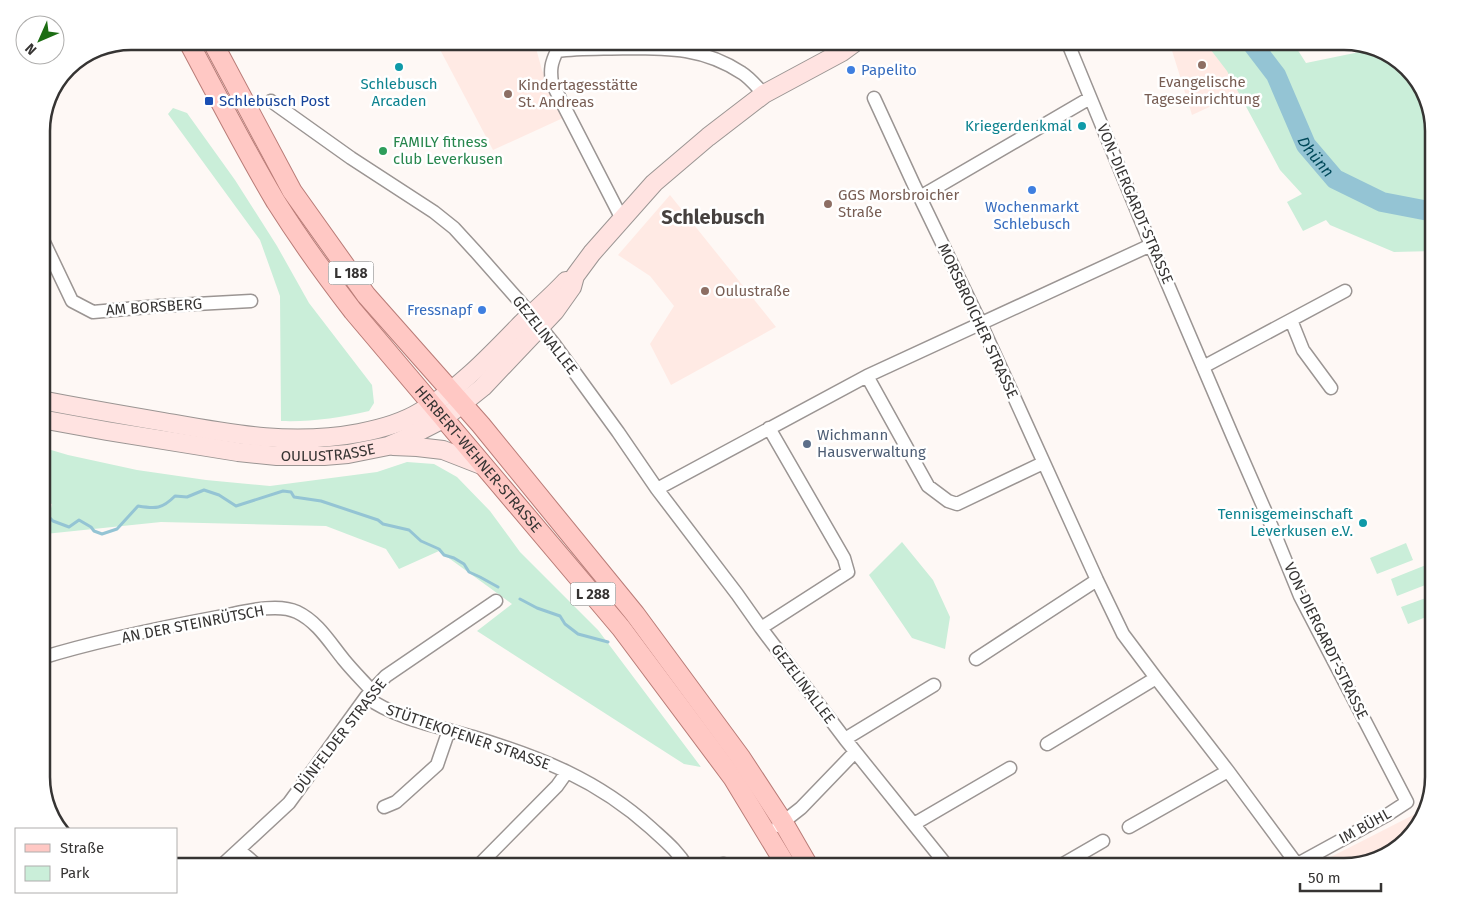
<svg xmlns="http://www.w3.org/2000/svg" width="1475" height="908" font-family="'Fira Sans',sans-serif">
	<style>
		.education { fill: #ffeae4 }
		.green { fill: #caeed9 }
		.lines { fill: none; stroke-linecap: round; stroke-linejoin: round }
		.stream { stroke: #94c4d4; stroke-width: 3 }
		.river { stroke: #94c4d4; stroke-width: 20 }
		.street-casing { stroke: #9b9593; stroke-width: 15 }
		.secondary-casing { stroke: #9b9593; stroke-width: 20 }
		.primary-casing { stroke: #b97c77; stroke-width: 21 }
		.street { stroke: #fff; stroke-width: 12 }
		.secondary { stroke: #ffe3e1; stroke-width: 18 }
		.primary { stroke: #ffc8c4; stroke-width: 19 }
		.education-dot { fill: #8d6e63; stroke: #fff; stroke-width: 2 }
		.culture-dot { fill: #0f9aa8; stroke: #fff; stroke-width: 2 }
		.shop-dot { fill: #3f7fe0; stroke: #fff; stroke-width: 2 }
		.transit-dot { fill: #1a4fb4; stroke: #fff; stroke-width: 2 }
		.leisure-dot { fill: #2e9e5b; stroke: #fff; stroke-width: 2 }
		.service-dot { fill: #5c6f8a; stroke: #fff; stroke-width: 2 }
		.labels { text-anchor: middle; stroke-width: 5; stroke-linejoin: round; paint-order: stroke }
		.shield { fill: #fff; stroke: #727170; stroke-width: 1 }
		.shield-label { font-size: 14px; font-weight: bold; fill: #363433 }
		.shop-label { font-size: 15px; fill: #366cbe; stroke: #fff; text-anchor: start }
		.education-label { font-size: 15px; fill: #785e54; stroke: #fff; text-anchor: start }
		.culture-label { font-size: 15px; fill: #0d838f; stroke: #fff; text-anchor: end }
		.transit-label { font-size: 15px; fill: #164399; stroke: #fff; text-anchor: start }
		.leisure-label { font-size: 15px; fill: #27864d; stroke: #fff; text-anchor: start }
		.street-label { font-size: 15px; fill: #363433; stroke: #fff }
		.service-label { font-size: 15px; fill: #4e5e75; stroke: #fff; text-anchor: start }
		.water-label { font-size: 16px; font-style: italic; fill: #00495a; stroke: #fff }
		.district-label { font-size: 20px; font-weight: bold; fill: #46413f; stroke: #fff }
		.rim { fill: none; stroke: #363433; stroke-width: 2.5 }
	</style>
	<rect width="100%" height="100%" fill="#fef8f5"/>
	<path class="education" d="M 445,41 L 534,41 L 542,70 L 563,118 L 493,150 L 436,42 Z
		M 1169,41 L 1208,41 L 1246,90 L 1192,115 Z
		M 670,195 L 776,327 L 671,385 L 650,344 L 674,306 L 650,276 L 618,255 Z
		M 1425,809 L 1422,822 L 1389,855 L 1344,867 L 1316,867 L 1315,865 Z"/>
	<path class="green" d="M 1204,41 L 1292,41 L 1306,63 L 1374,49 L 1389,53 L 1422,86 L 1434,125 L 1434,251 L 1394,252 L 1330,225 L 1326,220 L 1303,231 L 1287,202 L 1302,194 L 1280,170 L 1227,71 Z
		M 173,108 L 187,113 L 235,180 L 277,246 L 309,303 L 372,385 L 374,403 L 369,411 C 339,418 311,422 281,421 L 280,296 L 260,240 L 168,114 Z
		M 41,447 L 68,455 L 137,470 L 206,480 L 270,486 L 377,472 L 407,462 L 434,464 L 457,477 L 490,511 L 520,552 L 598,630 L 701,767 L 684,764 L 477,631 L 512,604 L 439,551 L 399,569 L 386,549 L 326,526 L 161,522 L 45,534 L 52,504 L 41,501 Z
		M 902,542 L 933,580 L 950,617 L 945,649 L 912,638 L 869,575 Z
		M 1406,543 L 1413,560 L 1377,574 L 1370,558 Z
		M 1426,565 L 1433,582 L 1397,596 L 1391,579 Z
		M 1434,595 L 1434,614 L 1408,624 L 1401,607 Z"/>
	<g class="lines">
		<path class="stream" d="M 41,513 L 47,515 L 53,521 L 69,527 L 79,520 L 91,527 L 94,531 L 102,534 L 117,529 L 138,506 C 156,509 162,509 175,496 L 187,497 L 204,490 L 219,495 L 236,506 L 283,491 L 291,492 L 294,497 L 321,501 L 378,520 L 383,524 L 409,530 L 421,541 L 439,549 L 444,555 L 454,558 L 464,564 L 469,572 L 480,577 L 498,587
			M 520,599 L 537,608 L 560,616 L 565,624 L 578,634 L 608,642"/>
		<path class="river" id="s1" d="M 1250,41 L 1276,75 L 1306,145 L 1335,179 L 1382,202 L 1434,212"/>
		<defs>
			<path id="street" d="M 1067,41 L 1151,245 L 1233,437 L 1267,515 L 1300,596 L 1407,802 L 1387,815 L 1292,867
				M 557,51 C 580,48 603,49 627,48 C 669,48 704,48 742,73 C 750,78 757,87 764,94
				M 557,51 C 551,63 550,70 552,83 L 622,219
				M 874,98 L 914,185 L 981,324 L 1097,580 L 1123,634 L 1156,678 L 1228,771 L 1299,867
				M 271,101 L 351,158 L 434,212 L 454,228 L 476,252 L 521,303 L 554,344 L 618,432 L 657,489 L 737,594 L 761,628 L 845,739 L 948,867
				M 920,197 L 1090,98
				M 41,236 L 72,301 L 93,312 L 159,306 L 251,301
				M 1291,320 L 1303,350 L 1331,388
				M 1203,367 L 1345,291
				M 867,376 L 928,486 L 948,501 L 957,504 L 1043,463
				M 657,489 L 867,376 L 1151,245
				M 761,628 L 848,572 L 844,558 L 769,428
				M 41,658 C 99,640 159,628 218,617 C 240,613 276,602 297,612 C 318,622 330,643 344,660 C 353,671 363,681 372,691
				M 976,659 L 1097,580
				M 366,697 C 394,718 440,727 473,737 C 540,757 598,780 651,828 C 664,840 678,851 687,867
				M 845,739 L 934,685
				M 1047,744 L 1156,678
				M 384,807 L 396,802 L 437,765 L 449,730
				M 914,824 L 1010,768
				M 778,826 L 801,808 L 855,752
				M 1129,827 L 1228,771
				M 239,850 L 259,867
				M 220,867 L 289,803 L 366,697 L 386,676 L 496,601
				M 477,867 L 557,786 L 567,772
				M 706,867 L 724,864 L 732,867
				M 1058,867 L 1103,841"/>
			<g id="secondary">
				<path d="M 41,400 C 82,408 123,415 164,422 C 231,434 291,446 359,433 C 380,429 402,423 420,412 C 459,389 491,355 522,323 C 537,309 552,296 566,281"/>
				<path id="s2" d="M 41,419 L 107,431 L 238,452 L 277,456 L 324,456 L 348,454 L 388,446 L 402,440 L 443,419 L 483,387 L 555,311 L 572,287 L 575,276 L 592,253 L 654,183 L 708,137 L 764,94 L 842,52 L 857,41"/>
				<path d="M 393,446 L 417,447 L 443,450 L 484,466"/>
			</g>
			<g id="primary">
				<path id="s3" d="M 188,41 C 217,95 245,150 276,202 C 300,240 326,276 353,311 L 621,628 L 733,778 L 787,867"/>
				<path d="M 212,41 L 292,191 L 366,295 L 481,425 L 635,614 L 741,758 L 783,822 L 809,867"/>
			</g>
		</defs>
		<use href="#street" class="street-casing"/>
		<use href="#secondary" class="secondary-casing"/>
		<use href="#primary" class="primary-casing"/>
		<use href="#street" class="street"/>
		<use href="#secondary" class="secondary"/>
		<use href="#primary" class="primary"/>
	</g>
	<g class="education-dot">
		<circle cx="1202" cy="65" r="5"/>
		<circle cx="508" cy="94" r="5"/>
		<circle cx="828" cy="204" r="5"/>
		<circle cx="705" cy="291" r="5"/>
	</g>
	<g class="culture-dot">
		<circle cx="399" cy="67" r="5"/>
		<circle cx="1082" cy="126" r="5"/>
		<circle cx="1363" cy="523" r="5"/>
	</g>
	<g class="shop-dot">
		<circle cx="851" cy="70" r="5"/>
		<circle cx="1032" cy="190" r="5"/>
		<circle cx="482" cy="310" r="5"/>
	</g>
	<rect class="transit-dot" x="204" y="96" width="10" height="10" rx="2.5"/>
	<circle class="leisure-dot" cx="383" cy="151" r="5"/>
	<circle class="service-dot" cx="807" cy="444" r="5"/>
	<g class="labels">
		<g class="shield">
			<rect x="328.5" y="261.5" width="45" height="23" rx="4"/>
			<rect x="570.5" y="582.5" width="45" height="23" rx="4"/>
		</g>
		<g class="shield-label">
			<text x="351" y="278">L 188</text>
			<text x="593" y="599">L 288</text>
		</g>
		<g class="shop-label">
			<text x="861" y="75">Papelito</text>
			<text x="1032" y="212" text-anchor="middle">Wochenmarkt<tspan x="1032" dy="17">Schlebusch</tspan></text>
			<text x="472" y="315" text-anchor="end">Fressnapf</text>
		</g>
		<g class="education-label">
			<text x="1202" y="87" text-anchor="middle">Evangelische<tspan x="1202" dy="17">Tageseinrichtung</tspan></text>
			<text x="518" y="90">Kindertagesstätte<tspan x="518" dy="17">St. Andreas</tspan></text>
			<text x="838" y="200">GGS Morsbroicher<tspan x="838" dy="17">Straße</tspan></text>
			<text x="715" y="296">Oulustraße</text>
		</g>
		<g class="culture-label">
			<text x="399" y="89" text-anchor="middle">Schlebusch<tspan x="399" dy="17">Arcaden</tspan></text>
			<text x="1072" y="131">Kriegerdenkmal</text>
			<text x="1353" y="519">Tennisgemeinschaft<tspan x="1353" dy="17">Leverkusen e.V.</tspan></text>
		</g>
		<g class="transit-label">
			<text x="219" y="106">Schlebusch Post</text>
		</g>
		<g class="leisure-label">
			<text x="393" y="147">FAMILY fitness<tspan x="393" dy="17">club Leverkusen</tspan></text>
		</g>
		<g class="street-label">
			<text transform="translate(1135 204) rotate(67)" y="5">VON-DIERGARDT-STRASSE</text>
			<text transform="translate(154 307) rotate(-4)" y="5">AM BORSBERG</text>
			<text transform="translate(978 321) rotate(65)" y="5">MORSBROICHER STRASSE</text>
			<text transform="translate(545 335) rotate(52)" y="5">GEZELINALLEE</text>
			<text dy="5" stroke="none"><textPath href="#s2" startOffset="290">OULUSTRASSE</textPath></text>
			<text dy="5" stroke="none"><textPath href="#s3" startOffset="511">HERBERT-WEHNER-STRASSE</textPath></text>
			<text transform="translate(193 624) rotate(-11)" y="5">AN DER STEINRÜTSCH</text>
			<text transform="translate(1326 641) rotate(64)" y="5">VON-DIERGARDT-STRASSE</text>
			<text transform="translate(803 684) rotate(53)" y="5">GEZELINALLEE</text>
			<text transform="translate(340 736) rotate(-52)" y="5">DÜNFELDER STRASSE</text>
			<text transform="translate(468 737) rotate(19)" y="5">STÜTTEKOFENER STRASSE</text>
			<text transform="translate(1365 826) rotate(-29)" y="5">IM BÜHL</text>
		</g>
		<g class="service-label">
			<text x="817" y="440">Wichmann<tspan x="817" dy="17">Hausverwaltung</tspan></text>
		</g>
		<g class="water-label">
			<text dy="6" stroke="none"><textPath href="#s1" startOffset="134">Dhünn</textPath></text>
		</g>
		<g class="district-label">
			<text x="713" y="224">Schlebusch</text>
		</g>
	</g>
	<path d="M0 0H1475V908H0ZM131 50H1344A81 81 0 0 1 1425 131V777A81 81 0 0 1 1344 858H131A81 81 0 0 1 50 777V131A81 81 0 0 1 131 50Z" fill="#fff" fill-rule="evenodd"/>
	<path class="rim" d="M131 50H1344A81 81 0 0 1 1425 131V777A81 81 0 0 1 1344 858H131A81 81 0 0 1 50 777V131A81 81 0 0 1 131 50Z"/>
	<rect x="15" y="828" width="162" height="65" fill="#ffffff" stroke="#afaead"/>
	<rect x="25" y="844" width="25" height="8" fill="#ffc8c4" stroke="#afaead"/>
	<text x="60" y="853" font-size="15" fill="#363433">Straße</text>
	<rect x="25" y="866" width="25" height="15" fill="#caeed9" stroke="#afaead"/>
	<text x="60" y="878" font-size="15" fill="#363433">Park</text>
	<g transform="translate(40 40) rotate(225)"><circle r="24" fill="#ffffff" stroke="#afaead"/>
	<path d="M0-4L9 19L0 12L-9 19Z" fill="#1c6d13"/>
	<text y="-8" font-size="14" font-weight="bold" text-anchor="middle" fill="#363433">N</text>
	</g>
	<path d="M1300 883v8h81v-8" fill="none" stroke="#363433" stroke-width="2.5"/>
	<text x="1308" y="883" font-size="15" fill="#363433" stroke="#ffffff" stroke-width="4" paint-order="stroke">50 m</text>
</svg>
